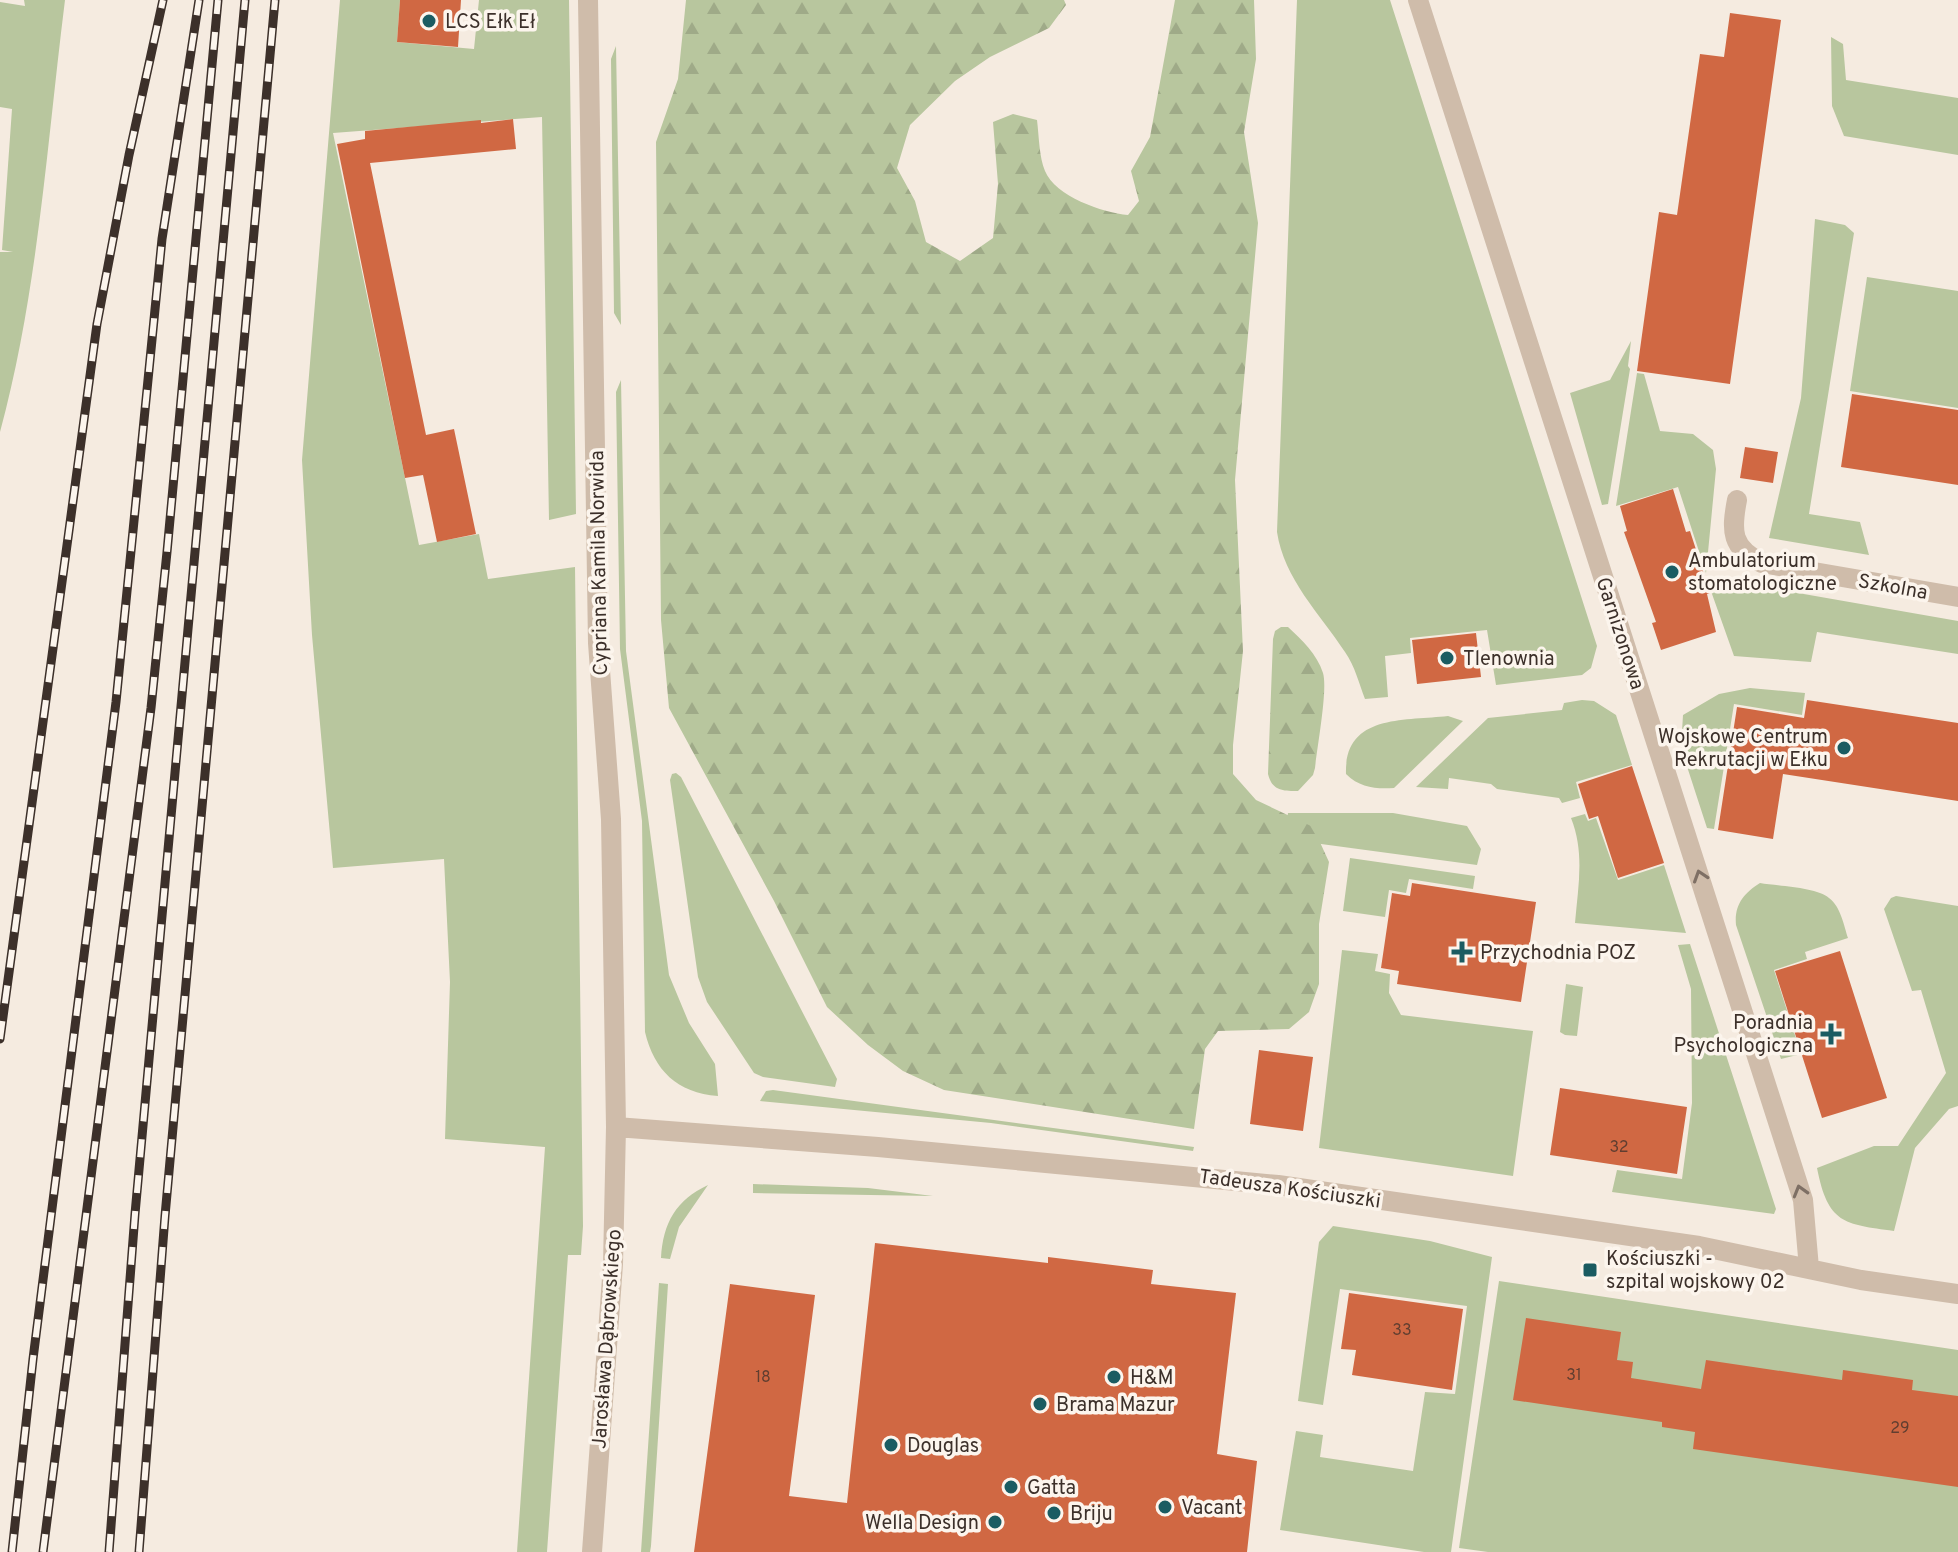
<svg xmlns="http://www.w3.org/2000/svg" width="1958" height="1552" font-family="Overpass,sans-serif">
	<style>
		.green { fill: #b8c69e }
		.forest { fill: url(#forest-firs) }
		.building { fill: #d06843 }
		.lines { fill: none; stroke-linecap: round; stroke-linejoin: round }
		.minor { stroke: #cfbcaa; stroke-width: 20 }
		.rail-casing { stroke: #3c302a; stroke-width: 9 }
		.rail { stroke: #fcf5ed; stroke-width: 6; stroke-dasharray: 18; stroke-linecap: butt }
		.oneway { stroke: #7e6f64 }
		.poi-dot { fill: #1b5c62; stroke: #fcf5ed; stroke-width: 3 }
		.labels { text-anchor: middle; stroke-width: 7; stroke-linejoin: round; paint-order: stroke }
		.number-label { font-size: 16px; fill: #613e30 }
		.poi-label { font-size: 20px; fill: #3c302a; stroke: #fcf5ed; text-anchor: start }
		.street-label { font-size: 20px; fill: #3c302a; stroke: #fcf5ed }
	</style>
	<defs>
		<pattern id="forest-firs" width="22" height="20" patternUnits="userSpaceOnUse" patternTransform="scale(2)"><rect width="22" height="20" fill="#b8c69e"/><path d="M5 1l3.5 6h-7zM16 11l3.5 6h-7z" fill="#9faa88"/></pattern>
	</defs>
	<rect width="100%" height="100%" fill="#f5ebe0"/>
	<path class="green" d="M 24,0 L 65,0 C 47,143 38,292 0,432 L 0,252 L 13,252 L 2,250 L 12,109 L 0,107 L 0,2 L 25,6 Z
		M 340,0 L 400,0 L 397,42 L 474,49 L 479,0 L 569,0 L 576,514 L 549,520 L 542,117 L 333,133 L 419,545 L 479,534 L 488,579 L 575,567 L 583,1226 L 581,1255 L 568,1255 L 547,1552 L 517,1552 L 545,1147 L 445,1139 L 450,982 L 444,859 L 333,868 L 312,635 L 302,460 Z
		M 1297,0 L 1390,0 L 1597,646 L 1591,668 L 1582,675 L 1496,685 L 1487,630 L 1410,638 L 1411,653 L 1385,656 L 1388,697 L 1365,699 C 1359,684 1355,666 1345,652 C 1320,614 1284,579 1277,532 Z
		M 1831,37 L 1843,44 L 1846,80 L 1958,98 L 1958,155 L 1844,136 L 1832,106 Z
		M 616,46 L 621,325 L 614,313 L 611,59 Z
		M 1815,219 L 1845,225 L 1854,233 L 1809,514 L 1860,522 L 1869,555 L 1769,538 L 1801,398 Z
		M 1867,277 L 1958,291 L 1958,408 L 1850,391 Z
		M 1631,341 L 1628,366 L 1630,369 L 1608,504 L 1602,505 L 1570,393 L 1610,380 Z
		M 1637,373 L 1644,374 L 1660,431 L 1693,434 L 1713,450 L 1716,469 L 1706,573 L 1678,487 L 1616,506 Z
		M 621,380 L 626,651 L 669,975 L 689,1023 L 715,1064 L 718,1096 C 677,1093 654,1070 645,1032 L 642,821 L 620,649 L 616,392 Z
		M 1706,577 L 1958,621 L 1958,654 L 1817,632 L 1811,662 L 1734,656 Z
		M 1750,688 L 1805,693 L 1802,715 L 1734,704 L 1714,829 L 1707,828 L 1681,748 L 1683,715 L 1719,694 Z
		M 1582,700 L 1594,701 L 1616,715 L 1632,765 L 1576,782 L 1580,798 L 1562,803 L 1559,798 L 1497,789 L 1491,784 L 1449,778 L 1448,789 L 1416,787 L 1488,718 L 1562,710 L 1564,703 Z
		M 1448,716 L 1463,721 L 1394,788 C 1376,789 1360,788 1346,774 C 1344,714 1404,721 1448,716 Z
		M 676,773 L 681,777 L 837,1079 L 835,1087 L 763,1077 L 754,1073 L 707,1002 L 698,977 L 670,780 L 672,774 Z
		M 1288,813 L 1393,813 L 1467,826 L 1481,849 L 1477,865 L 1284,839 Z
		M 1585,814 L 1588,821 L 1596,818 L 1618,880 L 1664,865 L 1686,933 L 1575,923 C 1578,887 1585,853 1571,818 Z
		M 1350,858 L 1475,876 L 1473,889 L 1409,879 L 1406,893 L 1389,890 L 1385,917 L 1343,911 Z
		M 1760,883 C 1777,886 1817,887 1829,898 C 1841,907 1844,926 1848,938 L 1805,952 L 1807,959 L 1774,970 L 1801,1054 L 1781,1059 L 1736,925 C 1734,905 1744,893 1760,883 Z
		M 1896,896 L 1958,906 L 1958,1106 L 1949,1109 L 1915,1148 L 1894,1231 C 1844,1224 1828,1224 1817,1168 L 1874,1146 L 1898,1146 L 1946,1073 L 1921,990 L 1912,991 L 1884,909 L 1891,898 Z
		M 1690,944 L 1776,1209 L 1774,1214 L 1612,1192 L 1617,1170 L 1682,1179 L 1692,1103 L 1691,989 L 1678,945 Z
		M 1342,950 L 1378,954 L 1375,971 L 1390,974 L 1389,993 L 1401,1015 L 1533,1031 L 1513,1176 L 1319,1148 Z
		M 1566,984 L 1583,987 L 1577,1036 L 1565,1035 L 1560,1032 Z
		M 773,1090 L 1194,1147 L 1193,1151 L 991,1123 L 760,1101 L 766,1091 Z
		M 753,1184 L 868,1188 L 933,1196 L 753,1193 Z
		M 708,1185 L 679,1227 L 670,1259 L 661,1258 C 663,1223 676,1200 708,1185 Z
		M 1333,1226 L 1430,1241 L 1492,1257 L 1451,1552 L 1424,1552 L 1280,1530 L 1296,1431 L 1323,1435 L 1320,1457 L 1413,1471 L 1425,1392 L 1455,1394 L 1467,1306 L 1340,1289 L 1323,1405 L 1298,1401 L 1319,1242 Z
		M 1499,1281 L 1958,1350 L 1958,1552 L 1488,1552 L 1459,1548 Z
		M 659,1283 L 668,1284 L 651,1546 L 650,1552 L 641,1552 Z"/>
	<path class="forest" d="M 686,0 L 1064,0 L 1066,5 L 1049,28 L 990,57 L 955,81 L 910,125 L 897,168 L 915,201 L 926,242 L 960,261 L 993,238 L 998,184 L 993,122 L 1013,114 L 1037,120 C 1039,136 1039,157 1045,171 C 1055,196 1103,213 1128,215 L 1139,201 L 1131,171 L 1150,137 L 1175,0 L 1254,0 L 1256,59 L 1244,132 L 1258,223 L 1235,480 L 1243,651 L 1233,745 L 1233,774 L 1256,800 L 1313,827 L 1329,862 L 1319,924 L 1319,984 L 1309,1012 L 1289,1029 L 1218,1031 L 1205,1049 L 1194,1129 L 944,1090 L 903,1071 L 868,1045 L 827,1007 L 774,901 L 669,708 L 661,620 L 656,142 L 678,79 Z
		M 1281,627 L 1288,627 C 1302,640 1317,654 1323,673 C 1328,689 1317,748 1315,768 L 1313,775 L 1298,791 C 1283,791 1272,791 1268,774 L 1273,639 L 1275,631 Z"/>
	<path class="building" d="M 400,0 L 461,0 L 458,47 L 397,42 Z
		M 1730,13 L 1781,20 L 1730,384 L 1637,371 L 1659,212 L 1677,215 L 1700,54 L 1724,57 Z
		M 513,119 L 516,149 L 370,163 L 426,435 L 454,429 L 476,534 L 437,542 L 423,475 L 405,478 L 337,144 L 365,139 L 365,131 L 481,120 L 481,123 Z
		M 1852,394 L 1958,410 L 1958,485 L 1841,467 Z
		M 1745,447 L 1778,452 L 1773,483 L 1740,478 Z
		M 1673,489 L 1686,532 L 1690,531 L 1710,593 L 1707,594 L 1716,632 L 1661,650 L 1652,623 L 1656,622 L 1624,532 L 1627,531 L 1620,506 Z
		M 1476,633 L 1481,677 L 1417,684 L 1412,640 Z
		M 1807,700 L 1958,723 L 1958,801 L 1783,774 L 1773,839 L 1718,830 L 1737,707 L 1804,718 Z
		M 1632,766 L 1664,863 L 1618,878 L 1598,816 L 1589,819 L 1578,784 Z
		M 1412,883 L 1536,902 L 1521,1002 L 1397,984 L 1399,971 L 1381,968 L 1392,893 L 1410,896 Z
		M 1840,951 L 1887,1098 L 1822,1118 L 1775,971 Z
		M 1259,1050 L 1313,1057 L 1303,1131 L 1250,1124 Z
		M 1560,1088 L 1687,1107 L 1677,1174 L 1550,1155 Z
		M 875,1243 L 1048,1263 L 1048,1257 L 1153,1270 L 1151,1284 L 1236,1293 L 1217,1454 L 1257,1461 L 1247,1552 L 694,1552 L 730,1284 L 815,1295 L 789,1496 L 847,1503 Z
		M 1349,1293 L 1463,1309 L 1452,1390 L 1352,1375 L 1356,1350 L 1341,1349 Z
		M 1526,1318 L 1621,1332 L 1617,1360 L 1633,1362 L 1631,1378 L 1701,1389 L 1706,1360 L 1842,1380 L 1843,1370 L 1913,1380 L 1912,1390 L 1958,1396 L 1958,1487 L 1693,1449 L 1695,1432 L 1662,1427 L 1662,1422 L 1513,1400 Z"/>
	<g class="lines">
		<path class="minor" d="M 588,0 L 598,643 L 611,819 L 616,1127 L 613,1264 L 592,1552
			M 1418,0 L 1803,1200 L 1809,1268
			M 1737,500 C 1731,531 1731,548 1762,563 L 1958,597
			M 616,1127 L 878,1147 L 1278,1185 L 1699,1246 L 1861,1280 L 1958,1294"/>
		<defs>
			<path id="rail" d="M 0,1039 L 97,324 L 129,155 L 163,0
				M 12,1552 L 33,1359 L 116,702 L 162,239 L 199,0
				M 43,1552 L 151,708 L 167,552 L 218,0
				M 109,1552 L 135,1214 L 245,0
				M 139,1552 L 165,1216 L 275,0"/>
		</defs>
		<use href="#rail" class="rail-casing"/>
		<use href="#rail" class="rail"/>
	</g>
	<defs><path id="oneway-chevron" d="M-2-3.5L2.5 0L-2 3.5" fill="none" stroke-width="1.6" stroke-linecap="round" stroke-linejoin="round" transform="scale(2)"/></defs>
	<g class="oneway">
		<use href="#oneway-chevron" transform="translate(1700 876) rotate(-108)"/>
		<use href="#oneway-chevron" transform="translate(1800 1191) rotate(-106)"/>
	</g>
	<g class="poi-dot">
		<circle cx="429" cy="21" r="8"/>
		<circle cx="1672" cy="572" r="8"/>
		<circle cx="1447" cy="658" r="8"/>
		<circle cx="1844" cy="748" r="8"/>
		<path d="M1458 940h8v8h8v8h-8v8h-8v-8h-8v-8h8z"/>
		<path d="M1827 1022h8v8h8v8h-8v8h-8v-8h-8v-8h8z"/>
		<rect x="1582" y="1262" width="16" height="16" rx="4"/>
		<circle cx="1114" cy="1377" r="8"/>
		<circle cx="1040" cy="1404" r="8"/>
		<circle cx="891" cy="1445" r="8"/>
		<circle cx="1011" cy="1487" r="8"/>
		<circle cx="1165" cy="1507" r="8"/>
		<circle cx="1054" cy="1513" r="8"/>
		<circle cx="995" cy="1522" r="8"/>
	</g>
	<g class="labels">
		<g class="number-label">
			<text x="1619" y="1152">32</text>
			<text x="1402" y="1335">33</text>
			<text x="1574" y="1380">31</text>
			<text x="763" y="1382">18</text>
			<text x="1900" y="1433">29</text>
		</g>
		<g class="poi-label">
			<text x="445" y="28">LCS Ełk Eł</text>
			<text x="1688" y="567">Ambulatorium<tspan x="1688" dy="23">stomatologiczne</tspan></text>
			<text x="1463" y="665">Tlenownia</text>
			<text x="1828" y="743" text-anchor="end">Wojskowe Centrum<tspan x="1828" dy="23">Rekrutacji w Ełku</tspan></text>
			<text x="1480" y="959">Przychodnia POZ</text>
			<text x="1813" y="1029" text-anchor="end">Poradnia<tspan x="1813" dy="23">Psychologiczna</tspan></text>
			<text x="1606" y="1265">Kościuszki -<tspan x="1606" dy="23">szpital wojskowy 02</tspan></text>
			<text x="1130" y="1384">H&amp;M</text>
			<text x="1056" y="1411">Brama Mazur</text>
			<text x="907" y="1452">Douglas</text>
			<text x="1027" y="1494">Gatta</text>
			<text x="1181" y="1514">Vacant</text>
			<text x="1070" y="1520">Briju</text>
			<text x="979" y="1529" text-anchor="end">Wella Design</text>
		</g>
		<g class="street-label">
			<text transform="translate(598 563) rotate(-91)" y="7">Cypriana Kamila Norwida</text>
			<text transform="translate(1893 586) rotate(10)" y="7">Szkolna</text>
			<text transform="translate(1621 633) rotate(72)" y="7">Garnizonowa</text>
			<text transform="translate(1290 1188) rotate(8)" y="7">Tadeusza Kościuszki</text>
			<text transform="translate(606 1339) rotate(-86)" y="7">Jarosława Dąbrowskiego</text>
		</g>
	</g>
</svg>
